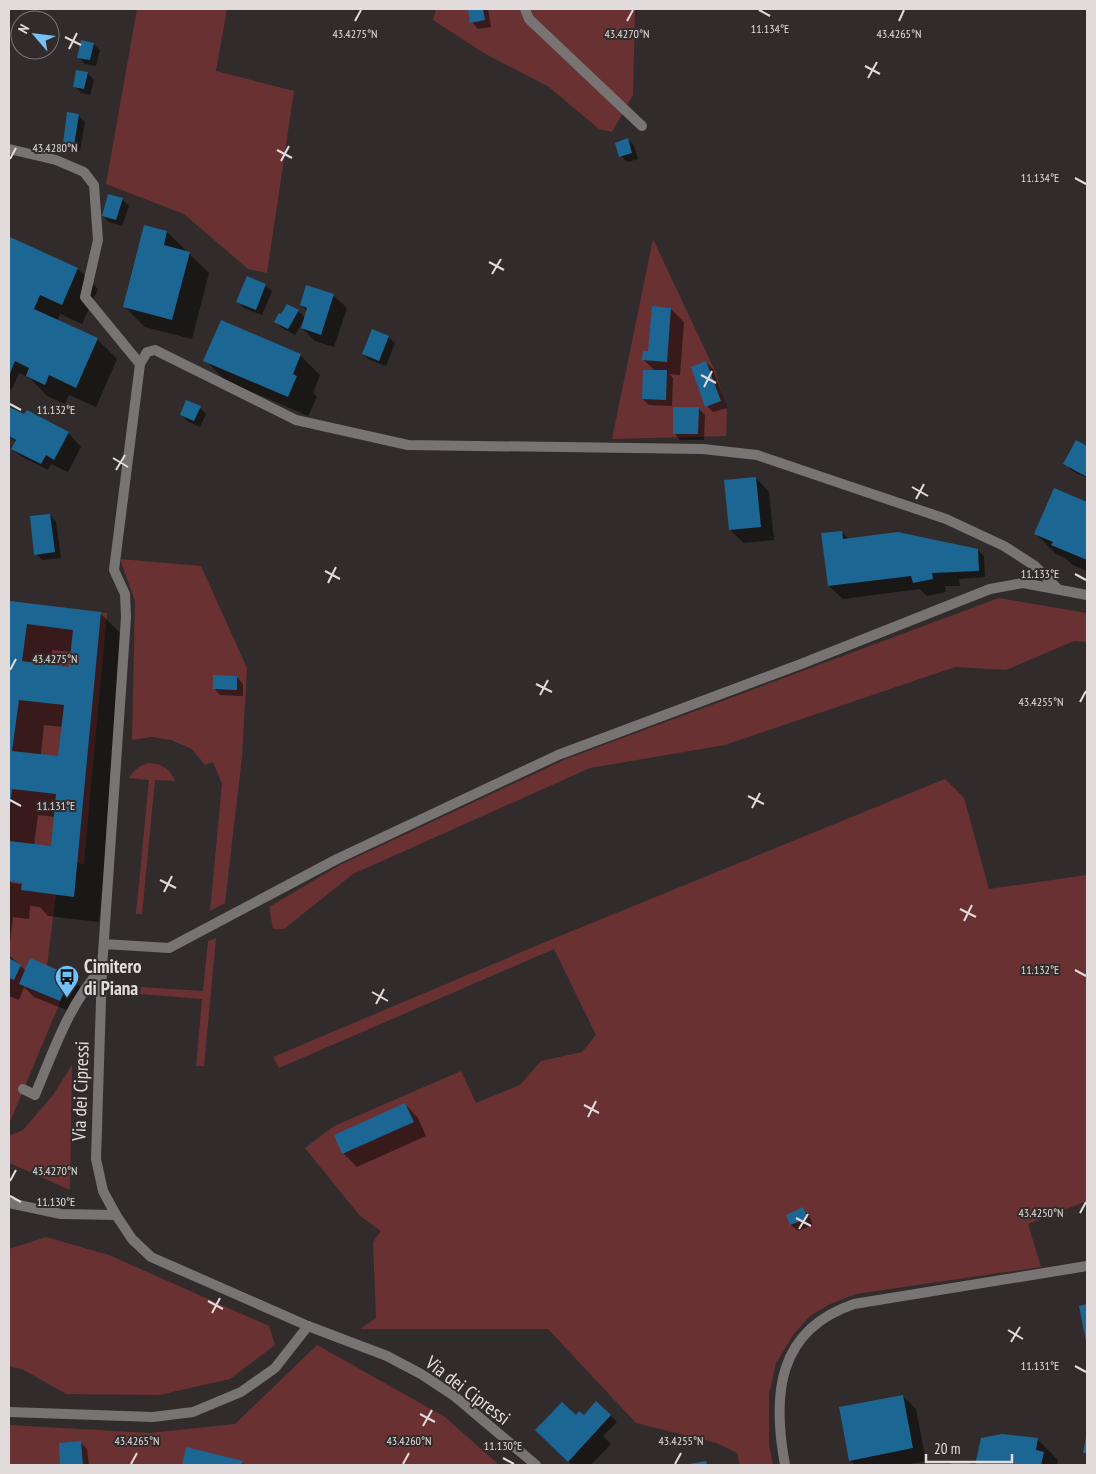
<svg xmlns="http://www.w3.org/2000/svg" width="1096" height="1474" font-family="'PT Sans Narrow',sans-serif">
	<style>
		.green { fill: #6a3133 }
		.shadow { fill: #0007; fill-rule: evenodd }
		.building { fill: #1c6694; fill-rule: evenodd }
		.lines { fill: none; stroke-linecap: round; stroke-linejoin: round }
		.service { stroke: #787474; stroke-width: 10 }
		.minor { stroke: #787474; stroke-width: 10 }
		.ticks { fill: none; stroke: #e1dcdb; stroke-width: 2 }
		.labels { text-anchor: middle; stroke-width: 4; stroke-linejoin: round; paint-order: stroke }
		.poi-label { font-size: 19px; font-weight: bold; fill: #e1dcdb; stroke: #322b2b; text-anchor: start }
		.street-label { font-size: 19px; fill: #e1dcdb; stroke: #322b2b }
		.ticks-label { font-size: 12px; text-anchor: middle; fill: #e1dcdb; stroke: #322b2b; stroke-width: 4; stroke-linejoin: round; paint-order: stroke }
	</style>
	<rect width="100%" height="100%" fill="#322b2b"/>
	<path class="green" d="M 137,9 L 227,9 L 216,71 L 294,91 L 267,273 L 248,269 L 184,214 L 106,184 Z
		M 436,9 L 635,9 L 633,95 L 612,132 L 599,129 L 549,87 L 482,52 L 433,20 Z
		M 653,239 L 716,373 L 727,412 L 726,436 L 612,439 Z
		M 120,559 L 201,566 L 247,668 L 242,757 L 225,903 L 210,911 L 222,784 L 213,762 L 205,765 L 192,749 L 171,740 L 152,737 L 132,740 L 135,601 Z
		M 999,598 L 1087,613 L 1087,642 L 1074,641 L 1006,670 L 955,667 L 725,745 L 590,768 L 353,874 L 284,929 L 273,929 L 269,907 L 340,865 L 566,759 Z
		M 9,601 L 107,613 L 84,864 L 77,863 L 74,897 L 56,895 L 47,965 L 71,976 L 9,1124 Z
		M 149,763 C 163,764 170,769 175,781 L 155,780 L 142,914 L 136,914 L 149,780 L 129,778 C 135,769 140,765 149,763 Z
		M 945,779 L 964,798 L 989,889 L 1087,875 L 1087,1201 L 1028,1224 L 1041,1267 L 856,1294 L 830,1304 L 810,1316 L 794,1334 L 776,1363 L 769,1394 L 769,1445 L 773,1465 L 740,1465 L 737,1453 L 716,1443 L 636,1423 L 548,1329 L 360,1329 L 376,1318 L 373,1242 L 381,1231 L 360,1216 L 305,1148 L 334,1126 L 461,1071 L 476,1103 L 520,1085 L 541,1061 L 582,1052 L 596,1035 L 554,949 L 279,1068 L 273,1057 L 550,940 Z
		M 216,938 L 204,1066 L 196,1066 L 202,999 L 140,994 L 141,987 L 203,991 L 208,941 Z
		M 72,1065 L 70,1190 L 12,1164 L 9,1164 L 9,1136 L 23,1130 L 53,1095 Z
		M 46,1237 L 109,1255 L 269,1326 L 275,1345 L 230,1379 L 159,1395 L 66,1394 L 24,1370 L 9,1366 L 9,1249 Z
		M 317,1345 L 445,1417 L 499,1465 L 9,1465 L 9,1425 L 150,1433 L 235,1424 Z"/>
	<path class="shadow" d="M 469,9 L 488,9 L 491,27 L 478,29 L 472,22 Z
		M 93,44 L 100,50 L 96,66 L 85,64 L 79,57 Z
		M 87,73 L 94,80 L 90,95 L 81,93 L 75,86 Z
		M 78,115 L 85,122 L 80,151 L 70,150 L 64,144 Z
		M 628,139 L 634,146 L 638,159 L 627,162 L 621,156 Z
		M 122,199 L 129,206 L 122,226 L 109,222 L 103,216 Z
		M 167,232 L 209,273 L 192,339 L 145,327 L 125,307 Z
		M 11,239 L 78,269 L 98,289 L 82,324 L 60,314 L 57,321 L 97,339 L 117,359 L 96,407 L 69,395 L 65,404 L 47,396 L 30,378 L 19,373 L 12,389 L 9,388 L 9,243 Z
		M 265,285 L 272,291 L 262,315 L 244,308 L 238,302 Z
		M 333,295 L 347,308 L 334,347 L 315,341 L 302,328 L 304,320 L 295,335 L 282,328 L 275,321 L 298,311 L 305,318 L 307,311 L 301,305 Z
		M 671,309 L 684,322 L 680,375 L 669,374 L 673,378 L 672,406 L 649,405 L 643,399 L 655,371 L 643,359 L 649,352 Z
		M 388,337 L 395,343 L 386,366 L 370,360 L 363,354 Z
		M 300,355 L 320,375 L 313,393 L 317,397 L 308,416 L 225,380 L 205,360 Z
		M 706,362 L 713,369 L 727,408 L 713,412 L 707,406 Z
		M 9,408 L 25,416 L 68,433 L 81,447 L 68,472 L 51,464 L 48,470 L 19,455 L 13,449 L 16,442 L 9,436 Z
		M 200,408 L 206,414 L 200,427 L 187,421 L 181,414 Z
		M 698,408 L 705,415 L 704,440 L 680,440 L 674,433 Z
		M 1076,442 L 1087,448 L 1087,478 L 1071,470 L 1065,463 Z
		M 756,478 L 769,492 L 774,540 L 744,543 L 730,530 Z
		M 1055,490 L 1087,503 L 1087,571 L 1073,565 L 1065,558 L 1056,554 L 1036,534 Z
		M 50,515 L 56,522 L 61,558 L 42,560 L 36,554 Z
		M 841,532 L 849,539 L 978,550 L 984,556 L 985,577 L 959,579 L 960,586 L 945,586 L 946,592 L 927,596 L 920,589 L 843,599 L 829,586 Z
		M 9,602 L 100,613 L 126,639 L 99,922 L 48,916 L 40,907 L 30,906 L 29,919 L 13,917 L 9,950 ZM 52,650 L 72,652 L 70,668 L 51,666 ZM 44,725 L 63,727 L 59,758 L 41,755 ZM 38,815 L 55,817 L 52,847 L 34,845 ZM 11,880 L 29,883 L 28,885 L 11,883 Z
		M 237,677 L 243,684 L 243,696 L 220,695 L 214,688 Z
		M 9,955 L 26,971 L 70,977 L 84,990 L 74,1013 L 34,997 L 24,987 L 19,1000 L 9,996 Z
		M 405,1104 L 418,1118 L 426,1136 L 357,1167 L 343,1153 Z
		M 803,1209 L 809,1215 L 813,1225 L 798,1231 L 791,1225 L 787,1215 Z
		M 903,1396 L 916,1409 L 926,1461 L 905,1465 L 855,1465 L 850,1460 Z
		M 597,1403 L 617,1422 L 603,1436 L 611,1444 L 591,1465 L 572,1465 L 550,1444 L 576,1416 L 593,1426 Z
		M 1002,1435 L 1038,1440 L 1058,1460 L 1057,1465 L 976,1465 L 982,1439 Z
		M 81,1443 L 87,1449 L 89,1465 L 62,1465 L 60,1444 Z
		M 242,1462 L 245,1465 L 183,1464 Z"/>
	<path class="building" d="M 468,9 L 483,9 L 485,20 L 470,23 Z
		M 81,40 L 94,43 L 90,60 L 77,58 Z
		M 76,70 L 88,72 L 84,89 L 73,87 Z
		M 67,112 L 79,114 L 74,146 L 63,144 Z
		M 628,138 L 632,153 L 619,157 L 615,143 Z
		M 108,194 L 123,198 L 116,220 L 102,216 Z
		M 144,225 L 167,231 L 164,245 L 190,252 L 172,320 L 123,307 Z
		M 10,237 L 78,268 L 62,305 L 40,295 L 34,309 L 98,338 L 76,388 L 49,375 L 45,385 L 26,376 L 29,368 L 15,361 L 9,376 Z
		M 247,276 L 266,284 L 256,310 L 236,302 Z
		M 306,285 L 334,294 L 321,335 L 301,328 L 307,308 L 300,305 Z
		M 287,304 L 299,310 L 288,329 L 274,322 L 279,313 L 281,314 Z
		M 652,306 L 671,308 L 667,362 L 642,360 L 643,351 L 648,351 Z
		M 221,320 L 301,354 L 293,374 L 297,376 L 288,397 L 203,361 Z
		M 372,329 L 389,336 L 379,361 L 362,354 Z
		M 706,361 L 721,401 L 705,407 L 691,367 Z
		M 643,370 L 667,370 L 666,400 L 642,399 Z
		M 186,400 L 201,406 L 194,421 L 180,415 Z
		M 9,407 L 24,414 L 27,410 L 69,432 L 54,460 L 46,455 L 41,464 L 11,449 L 16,440 L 9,436 Z
		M 673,407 L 699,407 L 698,434 L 673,434 Z
		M 1076,440 L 1087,446 L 1087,477 L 1063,464 Z
		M 756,477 L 761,527 L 729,530 L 724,480 Z
		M 1054,488 L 1087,502 L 1087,560 L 1051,545 L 1053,542 L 1034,534 Z
		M 50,514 L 55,552 L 34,555 L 30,516 Z
		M 842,531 L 843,539 L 898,532 L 978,549 L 979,571 L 932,573 L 933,579 L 913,583 L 911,576 L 828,586 L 821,533 Z
		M 9,601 L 101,612 L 74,897 L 21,890 L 22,883 L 9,881 L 9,841 L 51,846 L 56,794 L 12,789 L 10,806 L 9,806 L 9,640 L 10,629 L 9,628 ZM 27,624 L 73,630 L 69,667 L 22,661 ZM 19,700 L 64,705 L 58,756 L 12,751 Z
		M 213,675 L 237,676 L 237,690 L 213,689 Z
		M 9,958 L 21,965 L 14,980 L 9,978 Z
		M 30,958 L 71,976 L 60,1001 L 19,984 Z
		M 405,1103 L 414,1122 L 342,1154 L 334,1135 Z
		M 803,1207 L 808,1218 L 790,1225 L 786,1215 Z
		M 1087,1304 L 1087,1341 L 1086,1341 L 1079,1306 Z
		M 903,1395 L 913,1448 L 849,1461 L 839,1407 Z
		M 596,1401 L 611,1415 L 568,1462 L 535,1430 L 562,1402 L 576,1415 L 579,1411 L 584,1415 Z
		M 1002,1434 L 1038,1438 L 1036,1450 L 1044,1452 L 1041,1465 L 975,1465 L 981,1438 Z
		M 1086,1437 L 1087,1437 L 1087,1453 L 1083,1453 Z
		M 81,1441 L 83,1465 L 60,1465 L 59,1443 Z
		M 186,1447 L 243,1461 L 242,1465 L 182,1465 Z
		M 706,1461 L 707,1465 L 689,1465 L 689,1464 Z
		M 952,1461 L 974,1464 L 974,1465 L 951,1465 Z"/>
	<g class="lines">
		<path class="service" d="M 525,9 L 529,19 L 642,126
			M 9,149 L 56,160 L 84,172 L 94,185 L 98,240 L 85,297 L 140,364
			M 126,617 L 125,594 L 114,570 L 140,364 L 147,352 L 155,350 L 296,420 L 408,445 L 703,449 L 757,455 L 946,519 L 1004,546 L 1035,566 L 1058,589
			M 23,1089 L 35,1095 C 54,1050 69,1004 102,968
			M 9,1203 L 61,1214 L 116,1215
			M 9,1412 L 153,1417 L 193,1412 L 241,1392 L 275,1368 L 308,1326
			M 785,1465 C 772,1395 777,1330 854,1304 L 1087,1266"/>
		<path class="minor" d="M 126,617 L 102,968 L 96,1159 L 103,1191 L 116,1215 L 132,1239 L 151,1257 L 308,1326 L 387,1356 L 421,1374 L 453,1395 L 536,1465
			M 104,944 L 169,948 L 337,859 L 558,755 L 801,664 L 990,589 L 1023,583 L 1087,595"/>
	</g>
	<path class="ticks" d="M 759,10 L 770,16M 355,21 L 361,10M 627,21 L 633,10M 899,21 L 904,10M 65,37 L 81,45M 69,49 L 77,33M 865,66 L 880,74M 868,78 L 877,62M 277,150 L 292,158M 10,159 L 16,148M 281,161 L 289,146M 1075,178 L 1086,184M 489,262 L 504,270M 492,274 L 501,259M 701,375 L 716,383M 704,387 L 712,371M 10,404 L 21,410M 113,458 L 128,467M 116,470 L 125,455M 912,487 L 928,496M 916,499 L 924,484M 325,571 L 340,579M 1075,574 L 1086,580M 328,583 L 336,567M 10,670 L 16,659M 536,684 L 552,692M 540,695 L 548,680M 1080,702 L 1086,691M 748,796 L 764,804M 10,800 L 21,806M 752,808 L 760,793M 160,880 L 176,888M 164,892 L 172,876M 960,909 L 976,917M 964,921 L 972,905M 1075,970 L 1086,976M 372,992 L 388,1001M 376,1004 L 384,989M 584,1105 L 599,1113M 588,1117 L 596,1101M 10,1181 L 16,1170M 10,1196 L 21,1202M 1080,1213 L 1086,1202M 796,1218 L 811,1226M 799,1229 L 808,1214M 208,1301 L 223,1309M 212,1313 L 220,1298M 1008,1330 L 1023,1339M 1011,1342 L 1020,1327M 1075,1366 L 1086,1372M 420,1414 L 435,1422M 423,1426 L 432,1410M 503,1458 L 514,1464M 131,1464 L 137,1453M 403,1464 L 409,1453M 675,1464 L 681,1453"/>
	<defs>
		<symbol id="bus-pin" viewBox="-11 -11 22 30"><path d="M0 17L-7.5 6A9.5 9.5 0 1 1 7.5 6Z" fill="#75c0f6" stroke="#322b2b"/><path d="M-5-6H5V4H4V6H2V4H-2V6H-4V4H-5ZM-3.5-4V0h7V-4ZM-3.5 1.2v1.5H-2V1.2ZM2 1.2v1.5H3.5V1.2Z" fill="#111"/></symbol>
	</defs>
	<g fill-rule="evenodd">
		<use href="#bus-pin" x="53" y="963" width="28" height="38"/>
	</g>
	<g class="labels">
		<g class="poi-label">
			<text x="84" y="973">Cimitero<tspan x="84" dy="22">di Piana</tspan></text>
		</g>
		<g class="street-label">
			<text transform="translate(80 1091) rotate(-88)" y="7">Via dei Cipressi</text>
			<text transform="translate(468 1390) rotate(37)" y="7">Via dei Cipressi</text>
		</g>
	</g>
	<g class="ticks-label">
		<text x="770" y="33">11.134°E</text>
		<text x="355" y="38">43.4275°N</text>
		<text x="627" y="38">43.4270°N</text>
		<text x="899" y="38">43.4265°N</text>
		<text x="55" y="152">43.4280°N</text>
		<text x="1040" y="182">11.134°E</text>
		<text x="56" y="414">11.132°E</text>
		<text x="1040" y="578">11.133°E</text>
		<text x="55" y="663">43.4275°N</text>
		<text x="1041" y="706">43.4255°N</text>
		<text x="56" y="810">11.131°E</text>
		<text x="1040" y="974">11.132°E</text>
		<text x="55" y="1175">43.4270°N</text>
		<text x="56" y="1206">11.130°E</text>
		<text x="1041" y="1217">43.4250°N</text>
		<text x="1040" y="1370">11.131°E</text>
		<text x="137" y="1445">43.4265°N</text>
		<text x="409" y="1445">43.4260°N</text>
		<text x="681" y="1445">43.4255°N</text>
		<text x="503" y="1450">11.130°E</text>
	</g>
	<rect width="1096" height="1474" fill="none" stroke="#e1dcdb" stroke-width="20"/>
	<g transform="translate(35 35) rotate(298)"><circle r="24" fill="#322b2b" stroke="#787271"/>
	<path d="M0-4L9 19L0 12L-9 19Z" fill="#75c0f6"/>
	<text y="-8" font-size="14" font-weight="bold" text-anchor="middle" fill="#e1dcdb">N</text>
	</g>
	<path d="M926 1454v8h86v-8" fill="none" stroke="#e1dcdb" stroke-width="2.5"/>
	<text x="934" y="1454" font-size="15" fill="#e1dcdb" stroke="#322b2b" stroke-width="4" paint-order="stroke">20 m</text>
</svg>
